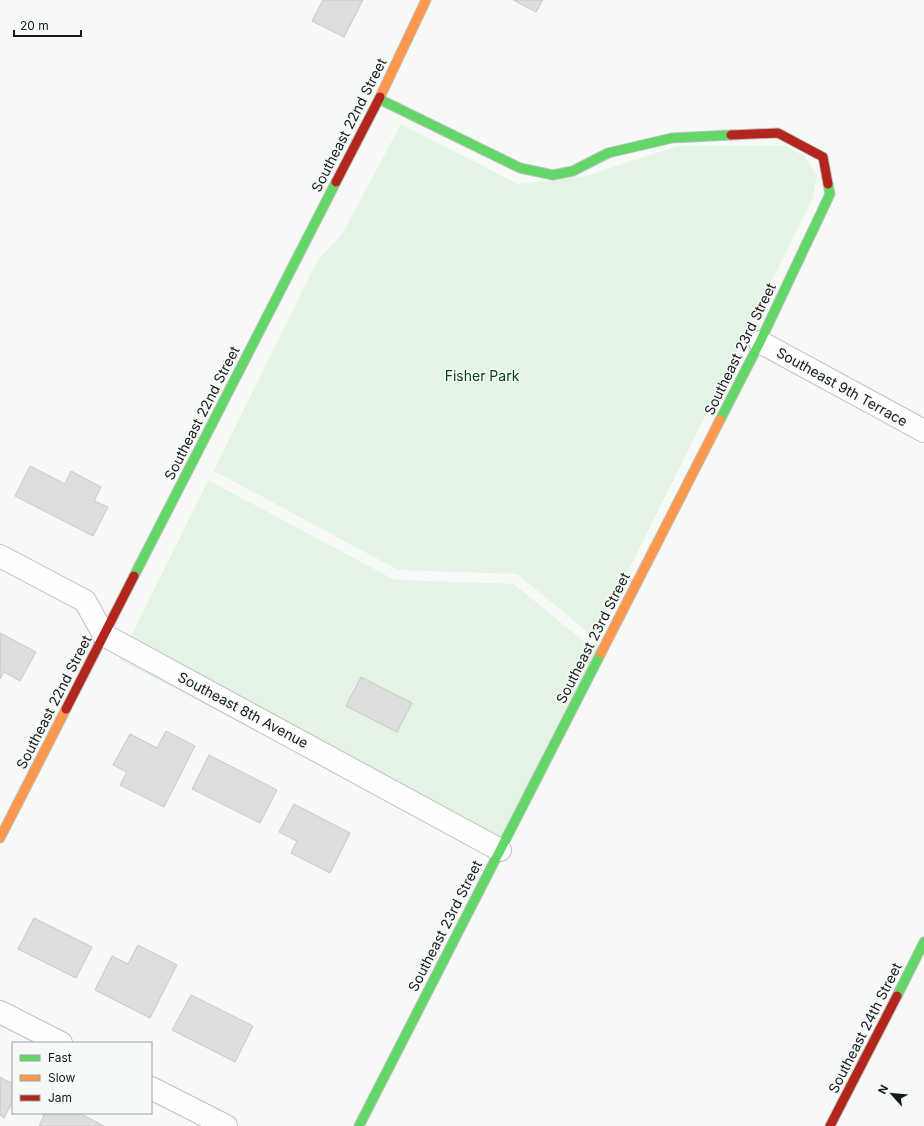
<svg xmlns="http://www.w3.org/2000/svg" width="924" height="1126" font-family="Inter,sans-serif">
	<style>
		.green { fill: #e3f4e5 }
		.building { fill: #dddfdd; stroke: #c6c8c7 }
		.lines { fill: none; stroke-linecap: round; stroke-linejoin: round }
		.street-casing { stroke: #bfc1bf; stroke-width: 24 }
		.fast-casing { stroke: #bfc1bf; stroke-width: 11 }
		.slow-casing { stroke: #bfc1bf; stroke-width: 11 }
		.jam-casing { stroke: #bfc1bf; stroke-width: 11 }
		.street { stroke: #fefefe; stroke-width: 22 }
		.fast { stroke: #63d668; stroke-width: 9 }
		.slow { stroke: #ff974d; stroke-width: 9 }
		.jam { stroke: #b3261e; stroke-width: 9 }
		.labels { text-anchor: middle; stroke-width: 3; stroke-linejoin: round; paint-order: stroke }
		.street-label { font-size: 14px; fill: #181a19; stroke: #f6faf6 }
		.park-label { font-size: 14px; fill: #044219; stroke: #f6faf6 }
	</style>
	<rect width="100%" height="100%" fill="#f7f9f7"/>
	<path class="green" d="M 401,124 L 518,184 L 586,176 L 678,146 L 786,146 L 804,156 L 817,175 L 813,198 L 595,638 L 517,574 L 398,570 L 220,474 L 213,472 L 317,261 L 342,234 Z
		M 209,479 L 210,481 L 393,579 L 399,580 L 514,584 L 588,645 L 605,643 L 497,853 L 119,660 Z"/>
	<path class="building" d="M 323,0 L 363,0 L 344,37 L 312,21 Z
		M 513,0 L 543,0 L 536,12 Z
		M 30,466 L 65,484 L 71,471 L 101,487 L 94,501 L 108,507 L 93,536 L 15,496 Z
		M 0,633 L 36,652 L 20,681 L 4,672 L 0,679 Z
		M 361,677 L 412,703 L 397,732 L 346,706 Z
		M 166,731 L 195,746 L 164,807 L 120,785 L 127,772 L 113,765 L 130,734 L 157,748 Z
		M 209,755 L 277,790 L 260,823 L 192,789 Z
		M 294,804 L 350,833 L 330,873 L 291,853 L 297,841 L 279,832 Z
		M 34,918 L 92,947 L 76,978 L 18,949 Z
		M 138,945 L 177,965 L 150,1018 L 95,990 L 112,956 L 128,964 Z
		M 191,995 L 253,1026 L 235,1062 L 172,1030 Z
		M 0,1077 L 13,1084 L 13,1101 L 4,1118 L 0,1115 Z
		M 45,1113 L 79,1113 L 104,1126 L 39,1126 Z"/>
	<g class="lines">
		<defs>
			<path id="street" d="M 760,342 L 924,431
				M 0,556 L 85,601 L 104,635 L 500,850
				M 0,1012 L 61,1043
				M 151,1088 L 226,1126"/>
			<path id="fast" d="M 379,99 L 520,168 L 553,175 L 573,171 L 608,153 L 672,138 L 731,135
				M 720,420 L 760,342 L 830,194 L 828,184
				M 134,576 L 336,182
				M 897,996 L 924,942
				M 359,1126 L 601,653"/>
			<path id="slow" d="M 380,97 L 426,0
				M 601,653 L 720,420
				M 0,838 L 66,709"/>
			<path id="jam" d="M 731,135 L 778,133 L 823,157 L 828,184
				M 336,182 L 380,97
				M 66,709 L 134,576
				M 830,1126 L 897,996"/>
		</defs>
		<use href="#street" class="street-casing"/>
		<use href="#fast" class="fast-casing"/>
		<use href="#slow" class="slow-casing"/>
		<use href="#jam" class="jam-casing"/>
		<use href="#street" class="street"/>
		<use href="#fast" class="fast"/>
		<use href="#slow" class="slow"/>
		<use href="#jam" class="jam"/>
	</g>
	<g class="labels">
		<g class="street-label">
			<text transform="translate(349 125) rotate(-63)" y="5">Southeast 22nd Street</text>
			<text transform="translate(740 349) rotate(-64)" y="5">Southeast 23rd Street</text>
			<text transform="translate(842 387) rotate(29)" y="5">Southeast 9th Terrace</text>
			<text transform="translate(202 413) rotate(-63)" y="5">Southeast 22nd Street</text>
			<text transform="translate(593 638) rotate(-63)" y="5">Southeast 23rd Street</text>
			<text transform="translate(54 702) rotate(-63)" y="5">Southeast 22nd Street</text>
			<text transform="translate(243 710) rotate(28)" y="5">Southeast 8th Avenue</text>
			<text transform="translate(445 926) rotate(-63)" y="5">Southeast 23rd Street</text>
			<text transform="translate(865 1028) rotate(-63)" y="5">Southeast 24th Street</text>
		</g>
		<g class="park-label">
			<text x="482" y="381">Fisher Park</text>
		</g>
	</g>
	<rect x="12" y="1042" width="140" height="72" fill="#f6faf6" stroke="#9da09e"/>
	<rect x="20" y="1055" width="20" height="6" fill="#63d668" stroke="#9da09e"/>
	<text x="48" y="1062" font-size="12" fill="#181a19">Fast</text>
	<rect x="20" y="1075" width="20" height="6" fill="#ff974d" stroke="#9da09e"/>
	<text x="48" y="1082" font-size="12" fill="#181a19">Slow</text>
	<rect x="20" y="1095" width="20" height="6" fill="#b3261e" stroke="#9da09e"/>
	<text x="48" y="1102" font-size="12" fill="#181a19">Jam</text>
	<g transform="translate(892 1094) rotate(297)" stroke="#f6faf6" stroke-width="3" paint-order="stroke">
	<path d="M0-3L7 15L0 10L-7 15Z" fill="#181a19"/>
	<text y="-6" font-size="11" font-weight="bold" text-anchor="middle" fill="#181a19">N</text>
	</g>
	<path d="M14 30v6h67v-6" fill="none" stroke="#181a19" stroke-width="2"/>
	<text x="20" y="30" font-size="12" fill="#181a19" stroke="#f6faf6" stroke-width="3" paint-order="stroke">20 m</text>
</svg>
